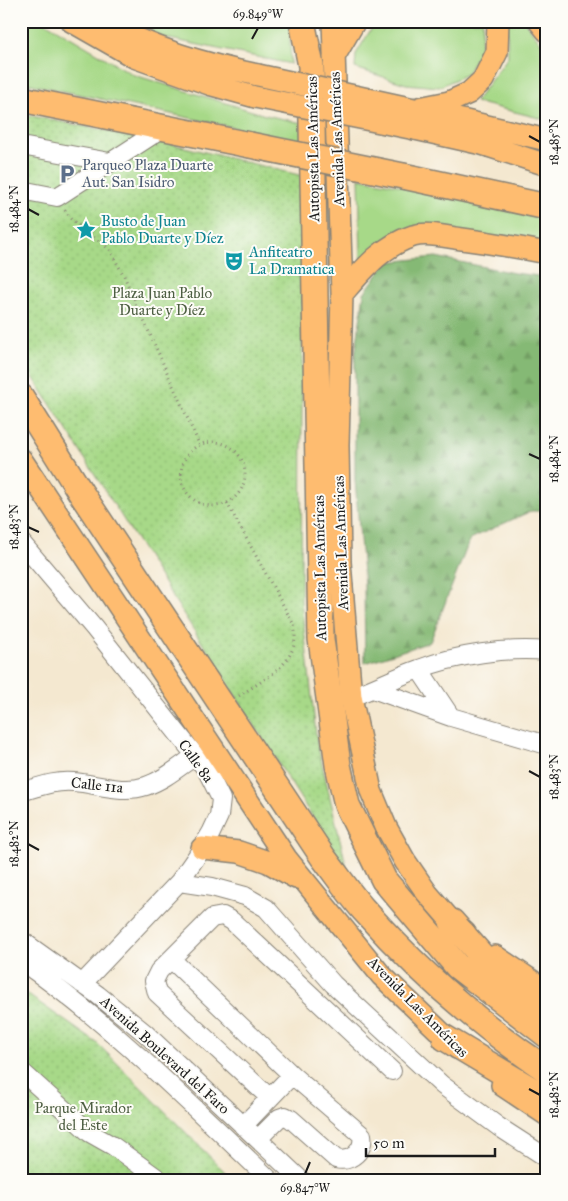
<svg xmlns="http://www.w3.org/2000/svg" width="568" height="1201" font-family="'IM FELL Great Primer',serif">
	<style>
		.green { fill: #a7d988; stroke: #627a52 }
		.forest { fill: url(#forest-firs); stroke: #506a48 }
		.park { fill: url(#park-dots); stroke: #627a52 }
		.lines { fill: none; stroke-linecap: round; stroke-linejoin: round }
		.minor-casing { stroke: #888276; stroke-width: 20 }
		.major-casing { stroke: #888276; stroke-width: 24 }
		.highway-casing { stroke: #888276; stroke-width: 28 }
		.path { stroke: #888276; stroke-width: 3; stroke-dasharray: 1 4; stroke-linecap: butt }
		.minor { stroke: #fff; stroke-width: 18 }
		.major { stroke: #febc70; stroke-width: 21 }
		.highway { stroke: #febc70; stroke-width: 25 }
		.major-bridge-casing { stroke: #888276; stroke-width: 24; stroke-linecap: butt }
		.highway-bridge-casing { stroke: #888276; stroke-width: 28; stroke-linecap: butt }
		.major-bridge { stroke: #febc70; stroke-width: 21 }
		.highway-bridge { stroke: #febc70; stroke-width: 25 }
		.ticks { fill: none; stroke: #1c1c1c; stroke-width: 2 }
		.labels { text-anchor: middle; stroke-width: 4; stroke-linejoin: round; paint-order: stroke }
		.street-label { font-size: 15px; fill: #1c1c1c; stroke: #fdfcf7 }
		.service-label { font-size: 15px; fill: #4e5e75; stroke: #fdfcf7; text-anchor: start }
		.culture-label { font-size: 15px; fill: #0d838f; stroke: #fdfcf7; text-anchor: start }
		.park-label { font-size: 15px; fill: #4d5e42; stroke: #fdfcf7 }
		.neatline { fill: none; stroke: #1c1c1c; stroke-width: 2 }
		.ticks-label { font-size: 12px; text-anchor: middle; fill: #1c1c1c }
	</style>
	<defs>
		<pattern id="forest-firs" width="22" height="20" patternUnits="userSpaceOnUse" patternTransform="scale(1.25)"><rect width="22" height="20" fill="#85b974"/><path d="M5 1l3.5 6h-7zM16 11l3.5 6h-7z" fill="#729e64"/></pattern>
		<pattern id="park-dots" width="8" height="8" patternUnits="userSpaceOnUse" patternTransform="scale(1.25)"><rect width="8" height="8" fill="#a7d988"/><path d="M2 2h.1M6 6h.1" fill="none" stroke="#8fba75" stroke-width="1.8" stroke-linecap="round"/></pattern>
	</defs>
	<rect width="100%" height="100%" fill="#fdfcf7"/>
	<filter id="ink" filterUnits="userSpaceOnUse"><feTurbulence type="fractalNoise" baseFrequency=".02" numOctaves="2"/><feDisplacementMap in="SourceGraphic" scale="10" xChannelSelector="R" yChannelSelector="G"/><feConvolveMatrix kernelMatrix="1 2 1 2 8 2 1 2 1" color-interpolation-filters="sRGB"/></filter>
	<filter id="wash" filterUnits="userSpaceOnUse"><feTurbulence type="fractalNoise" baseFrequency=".0096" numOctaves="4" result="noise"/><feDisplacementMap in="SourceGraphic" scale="20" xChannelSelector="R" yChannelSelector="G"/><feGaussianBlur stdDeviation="1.12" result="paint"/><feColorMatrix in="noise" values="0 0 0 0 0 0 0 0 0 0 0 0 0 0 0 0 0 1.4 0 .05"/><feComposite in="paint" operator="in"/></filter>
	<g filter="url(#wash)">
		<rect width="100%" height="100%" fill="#f4e8d0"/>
		<path class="green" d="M 21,21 L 43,21 L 134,75 L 265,115 L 307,124 L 307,143 L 21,82 Z
			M 128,21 L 289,21 L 291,64 L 146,34 Z
			M 376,21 L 483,21 L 480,50 L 467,74 L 439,87 L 406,84 L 355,68 L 356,54 Z
			M 507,21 L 524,21 L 547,51 L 547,120 L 475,102 L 508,57 Z
			M 359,178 L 547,213 L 547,249 L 450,230 L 361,258 Z"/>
		<path class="forest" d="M 436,257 L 514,273 L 547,277 L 547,511 L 531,511 L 470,539 L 430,642 L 365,663 L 364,585 L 355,480 L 355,357 L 364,293 L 387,262 Z"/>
		<path class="park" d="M 21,114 L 164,142 L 303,176 L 301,601 L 317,743 L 348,873 L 21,358 Z
			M 21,990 L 97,1043 L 233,1180 L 21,1180 Z"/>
	</g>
	<g filter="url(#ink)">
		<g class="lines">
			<defs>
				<path id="minor" d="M 21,146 L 110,162
					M 21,190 L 57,197 L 163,128
					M 21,542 L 94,628 L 206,769 L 221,799 L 219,816 L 211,833 L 197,856 L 179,882 L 82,984
					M 419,669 L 451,717
					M 373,689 L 451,717 L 547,745
					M 351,697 C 374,689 396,677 419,669 C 455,655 508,647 547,651
					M 21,792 C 38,787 56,780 74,782 C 98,784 122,794 146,786 C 164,780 179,767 195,756
					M 179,882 L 212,887 L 245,896 L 266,908 L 333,984 L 442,1085 L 499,1127 L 547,1158
					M 21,940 L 98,995 L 145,1033 L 301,1180
					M 171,959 L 292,1075 L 362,1135 C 365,1150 351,1163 336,1159 L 291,1119 L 285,1116 L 279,1118 L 258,1139
					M 21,961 C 112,1025 190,1104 270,1180
					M 21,1071 L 90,1133 L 113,1146 L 160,1180
					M 270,1098 L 157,993 L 154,981 L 159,971 L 212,918 L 223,916 L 232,921 L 392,1071
					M 243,1126 L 292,1075"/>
				<path id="major" d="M 71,21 L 134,57 L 212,85 L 255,97
					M 103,21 C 152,49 204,64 258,75
					M 333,21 L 342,294 L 338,445 L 340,562 L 351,697 L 371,791 L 386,827 L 405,861 L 427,893 L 452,922 L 465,933
					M 539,21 L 547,31
					M 334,57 L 355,21
					M 414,109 L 449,102 L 469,93 L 483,80 L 497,52 L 498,21
					M 419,110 L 547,140
					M 415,129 L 482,144 L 547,165
					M 342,294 C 363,270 382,246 413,236 C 426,232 443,236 455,238 C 486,242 516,247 547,253
					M 21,459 L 286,858 L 381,975 L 457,1048
					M 202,848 L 239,852 L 268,862 L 296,878
					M 495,956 L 547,991
					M 502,1085 L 547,1115"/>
				<path id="highway" d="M 302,21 L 311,66 L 321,639 L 338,765 L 347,805 L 384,880 L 457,966 L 547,1035
					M 21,99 L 250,145
					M 403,176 L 547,207
					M 21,397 L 81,493 L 323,857 C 336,874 349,893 363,909 C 417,970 479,1025 547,1070
					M 452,922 L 488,963 L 528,996 L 547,1009
					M 445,1038 L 547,1099"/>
			</defs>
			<use href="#minor" class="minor-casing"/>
			<use href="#major" class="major-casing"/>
			<use href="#highway" class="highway-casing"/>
			<path class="path" d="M 65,210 L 71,219 L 110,250 L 124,276 L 199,444
				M181 474a32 32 0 1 1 64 0a32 32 0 1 1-64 0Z
				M 227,503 L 294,625 C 302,663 265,678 239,696"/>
			<use href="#minor" class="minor"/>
			<use href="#major" class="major"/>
			<use href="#highway" class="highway"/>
			<defs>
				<path id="major-bridge" d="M 258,75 L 414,109
					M 255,97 L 415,129"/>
				<path id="highway-bridge" d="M 250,145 L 403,176"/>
			</defs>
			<use href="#major-bridge" class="major-bridge-casing"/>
			<use href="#highway-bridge" class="highway-bridge-casing"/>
			<use href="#major-bridge" class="major-bridge"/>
			<use href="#highway-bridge" class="highway-bridge"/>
		</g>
	</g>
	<path class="ticks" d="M 252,39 L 258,28M 529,136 L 540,142M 28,209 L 39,215M 529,454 L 540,459M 28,527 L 39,532M 529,771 L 540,777M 28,844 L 39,850M 529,1089 L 540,1095M 305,1174 L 310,1162"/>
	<defs>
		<symbol id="parking-bare" viewBox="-9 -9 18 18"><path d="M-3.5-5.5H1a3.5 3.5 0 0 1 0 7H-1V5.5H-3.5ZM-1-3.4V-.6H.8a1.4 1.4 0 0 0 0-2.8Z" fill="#5c6f8a" stroke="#fdfcf7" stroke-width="2.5" paint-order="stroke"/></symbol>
		<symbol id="sight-bare" viewBox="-9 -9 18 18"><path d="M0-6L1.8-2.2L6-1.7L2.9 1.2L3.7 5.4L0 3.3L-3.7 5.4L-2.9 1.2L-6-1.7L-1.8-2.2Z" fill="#0f9aa8" stroke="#fdfcf7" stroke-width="2.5" paint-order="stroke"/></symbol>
		<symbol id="theatre-bare" viewBox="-9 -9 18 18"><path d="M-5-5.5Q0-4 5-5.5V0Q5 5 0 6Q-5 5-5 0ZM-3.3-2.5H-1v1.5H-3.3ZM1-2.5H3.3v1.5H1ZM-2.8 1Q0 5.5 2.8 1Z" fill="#0f9aa8" stroke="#fdfcf7" stroke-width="2.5" paint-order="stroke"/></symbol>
	</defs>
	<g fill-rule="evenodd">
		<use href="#parking-bare" x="53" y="160" width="28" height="28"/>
		<use href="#sight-bare" x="72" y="216" width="28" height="28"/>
		<use href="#theatre-bare" x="220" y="247" width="28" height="28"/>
	</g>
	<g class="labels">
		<g class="street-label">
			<text transform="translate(337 139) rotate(-92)" y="5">Avenida Las Américas</text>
			<text transform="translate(313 149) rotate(-91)" y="5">Autopista Las Américas</text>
			<text transform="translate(341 543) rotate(-92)" y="5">Avenida Las Américas</text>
			<text transform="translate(320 568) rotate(-91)" y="5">Autopista Las Américas</text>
			<text transform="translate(196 761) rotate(54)" y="5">Calle 8a</text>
			<text transform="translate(97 785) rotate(6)" y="5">Calle 11a</text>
			<text transform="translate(418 1007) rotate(45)" y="5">Avenida Las Américas</text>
			<text transform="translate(165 1055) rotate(42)" y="5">Avenida Boulevard del Faro</text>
		</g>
		<g class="service-label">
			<text x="82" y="170">Parqueo Plaza Duarte<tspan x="82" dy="17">Aut. San Isidro</tspan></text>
		</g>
		<g class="culture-label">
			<text x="101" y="226">Busto de Juan<tspan x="101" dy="17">Pablo Duarte y Díez</tspan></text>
			<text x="249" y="257">Anfiteatro<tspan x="249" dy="17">La Dramatica</tspan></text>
		</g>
		<g class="park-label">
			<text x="162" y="298">Plaza Juan Pablo<tspan x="162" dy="17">Duarte y Díez</tspan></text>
			<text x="83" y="1113">Parque Mirador<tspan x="83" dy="17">del Este</tspan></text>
		</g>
	</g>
	<rect width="568" height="1201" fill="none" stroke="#fdfcf7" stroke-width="55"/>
	<path d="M366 1148v8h129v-8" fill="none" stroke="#1c1c1c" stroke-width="2.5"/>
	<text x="373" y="1148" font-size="15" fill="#1c1c1c" stroke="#fdfcf7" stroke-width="4" paint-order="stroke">50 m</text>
	<rect x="28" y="28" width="512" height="1146" class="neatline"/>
	<g class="ticks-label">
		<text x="258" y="18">69.849°W</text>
		<text transform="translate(554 142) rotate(-90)" y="4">18.485°N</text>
		<text transform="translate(14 209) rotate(-90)" y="4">18.484°N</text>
		<text transform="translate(554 459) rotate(-90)" y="4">18.484°N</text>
		<text transform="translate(14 527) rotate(-90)" y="4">18.483°N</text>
		<text transform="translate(554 777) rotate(-90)" y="4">18.483°N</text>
		<text transform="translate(14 844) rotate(-90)" y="4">18.482°N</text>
		<text transform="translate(554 1095) rotate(-90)" y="4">18.482°N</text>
		<text x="305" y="1192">69.847°W</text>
	</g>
</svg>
